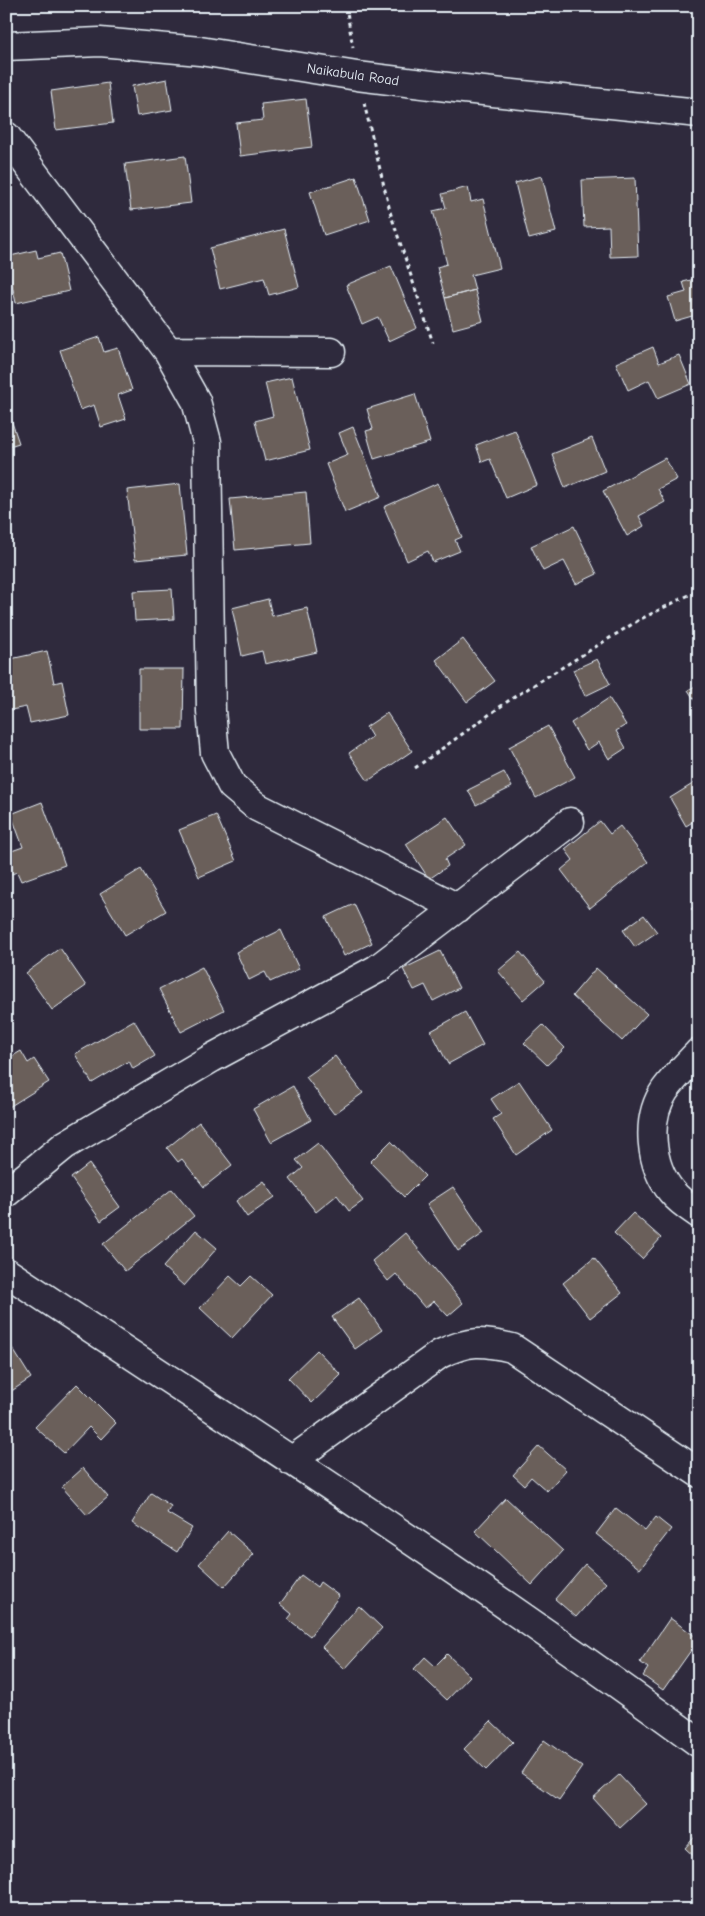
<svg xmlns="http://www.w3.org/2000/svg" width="705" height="1916" font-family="'Comic Neue',sans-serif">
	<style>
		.building { fill: #6b5e5a; stroke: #e8f1f8 }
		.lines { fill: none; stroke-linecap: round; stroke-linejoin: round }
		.minor-casing { stroke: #e8f1f8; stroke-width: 31 }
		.tertiary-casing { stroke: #e8f1f8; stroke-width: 31 }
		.path { stroke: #e8f1f8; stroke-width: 3; stroke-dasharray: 4 4; stroke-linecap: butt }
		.minor { stroke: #2f2a3d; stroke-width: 28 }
		.tertiary { stroke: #2f2a3d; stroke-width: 28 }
		.labels { text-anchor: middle; stroke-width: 4; stroke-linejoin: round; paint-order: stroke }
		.street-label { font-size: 14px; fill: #e8f1f8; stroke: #2f2a3d }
	</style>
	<rect width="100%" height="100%" fill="#2f2a3d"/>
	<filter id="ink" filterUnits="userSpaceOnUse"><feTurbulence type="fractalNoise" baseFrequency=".02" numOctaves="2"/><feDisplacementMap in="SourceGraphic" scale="10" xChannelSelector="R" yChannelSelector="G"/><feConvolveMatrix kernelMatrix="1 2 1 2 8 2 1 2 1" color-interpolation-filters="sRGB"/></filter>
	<g filter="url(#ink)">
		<path class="building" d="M 167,79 L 172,110 L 137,116 L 132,86 Z
			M 108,83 L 113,123 L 56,130 L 51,91 Z
			M 306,99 L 312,147 L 240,156 L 236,123 L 263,120 L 261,104 Z
			M 185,156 L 191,203 L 131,210 L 125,164 Z
			M 542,176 L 556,232 L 529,239 L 515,183 Z
			M 356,177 L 370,220 L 324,235 L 310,192 Z
			M 635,178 L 638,256 L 610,257 L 609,226 L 584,227 L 582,180 Z
			M 468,187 L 471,202 L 483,199 L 500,268 L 471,275 L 475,290 L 445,298 L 437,267 L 447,264 L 433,211 L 446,208 L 442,194 Z
			M 284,229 L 299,287 L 269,295 L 264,278 L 220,289 L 210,248 Z
			M 36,250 L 38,258 L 60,253 L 69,291 L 16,303 L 6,257 Z
			M 391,266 L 417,328 L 389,341 L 378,317 L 362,324 L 346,285 Z
			M 699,278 L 699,314 L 675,321 L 668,297 L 686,292 L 683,282 Z
			M 475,290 L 483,321 L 453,329 L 445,298 Z
			M 99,337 L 104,352 L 118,348 L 132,390 L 118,395 L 126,419 L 101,427 L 94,405 L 80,410 L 60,350 Z
			M 653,347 L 659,363 L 679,355 L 691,384 L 658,398 L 649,380 L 628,390 L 616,363 Z
			M 292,377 L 310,450 L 265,461 L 255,421 L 273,416 L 265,383 Z
			M 415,394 L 430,442 L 374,459 L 366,431 L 373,429 L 367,409 Z
			M 6,405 L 19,443 L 6,447 Z
			M 353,427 L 381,497 L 345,512 L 326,464 L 348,455 L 339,433 Z
			M 515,430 L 537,485 L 506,498 L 490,459 L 482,462 L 476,445 Z
			M 592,438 L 605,471 L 565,488 L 552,454 Z
			M 665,458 L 677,479 L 658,489 L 665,502 L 639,516 L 644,526 L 627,536 L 603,491 Z
			M 438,483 L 462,537 L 455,540 L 460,551 L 433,562 L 428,551 L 407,561 L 384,507 Z
			M 180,484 L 187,555 L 135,560 L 127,490 Z
			M 306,492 L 310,543 L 235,550 L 230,499 Z
			M 574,526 L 597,574 L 576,584 L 564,561 L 543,571 L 531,546 Z
			M 172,589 L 174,619 L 135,621 L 133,591 Z
			M 268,599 L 272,616 L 307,608 L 317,652 L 265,664 L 262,651 L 242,656 L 232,608 Z
			M 463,639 L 495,681 L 467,702 L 436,660 Z
			M 47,651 L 54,683 L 62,681 L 69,715 L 30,723 L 26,707 L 6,711 L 6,660 Z
			M 597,659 L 610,684 L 585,696 L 573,670 Z
			M 139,669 L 184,669 L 183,729 L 139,729 Z
			M 699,684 L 699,707 L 688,690 Z
			M 609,698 L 626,725 L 616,731 L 626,748 L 609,759 L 599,742 L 587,750 L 571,723 Z
			M 387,713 L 412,751 L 368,781 L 349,753 L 372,737 L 366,727 Z
			M 548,726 L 575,777 L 536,798 L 509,747 Z
			M 504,772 L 512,787 L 476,805 L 468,790 Z
			M 699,780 L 699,818 L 686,826 L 670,798 Z
			M 42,802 L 65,865 L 21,881 L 17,872 L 6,876 L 6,853 L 23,847 L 11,814 Z
			M 216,815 L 236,861 L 199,877 L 179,830 Z
			M 447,817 L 466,845 L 445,859 L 448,866 L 429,879 L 406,844 Z
			M 600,821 L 610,834 L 620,826 L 648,862 L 590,908 L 561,870 L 573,860 L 565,849 Z
			M 141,869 L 166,911 L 125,935 L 100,894 Z
			M 699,901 L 699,917 L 691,909 Z
			M 354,904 L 372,943 L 344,956 L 326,917 Z
			M 644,915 L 657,932 L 635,947 L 623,930 Z
			M 281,930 L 299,969 L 270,982 L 265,972 L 249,980 L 236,952 Z
			M 60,948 L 86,986 L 52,1010 L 26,973 Z
			M 440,951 L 459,988 L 433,1001 L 425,985 L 414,990 L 403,969 Z
			M 520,952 L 545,981 L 523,1000 L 498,971 Z
			M 202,967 L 224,1010 L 181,1032 L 159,989 Z
			M 596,968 L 647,1014 L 622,1041 L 572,996 Z
			M 465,1012 L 483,1045 L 448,1064 L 431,1031 Z
			M 134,1020 L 155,1056 L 133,1069 L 129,1061 L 92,1083 L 75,1054 Z
			M 543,1025 L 565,1048 L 547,1065 L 524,1043 Z
			M 21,1051 L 28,1063 L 34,1059 L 49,1082 L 9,1107 L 6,1102 L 6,1060 Z
			M 335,1056 L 363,1093 L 334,1114 L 306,1077 Z
			M 519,1081 L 552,1130 L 516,1155 L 493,1119 L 501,1114 L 491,1099 Z
			M 293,1086 L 311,1120 L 271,1142 L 253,1109 Z
			M 199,1122 L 232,1165 L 204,1187 L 182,1159 L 178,1162 L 167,1148 Z
			M 391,1141 L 425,1176 L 404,1197 L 370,1162 Z
			M 318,1143 L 363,1201 L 349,1211 L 337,1195 L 316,1212 L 290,1179 L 303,1168 L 296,1160 Z
			M 89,1164 L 120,1207 L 101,1221 L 71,1178 Z
			M 264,1181 L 275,1197 L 247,1217 L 236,1201 Z
			M 453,1187 L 484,1233 L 458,1251 L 427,1204 Z
			M 172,1189 L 194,1216 L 125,1271 L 103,1244 Z
			M 633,1213 L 661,1238 L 642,1259 L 614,1233 Z
			M 196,1230 L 217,1248 L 184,1286 L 163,1267 Z
			M 405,1233 L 463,1303 L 448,1316 L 434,1301 L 425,1308 L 396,1274 L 388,1281 L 372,1261 Z
			M 594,1258 L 622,1293 L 590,1318 L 563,1283 Z
			M 230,1276 L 241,1286 L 251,1276 L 272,1295 L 232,1338 L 200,1308 Z
			M 359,1298 L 382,1330 L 355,1349 L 332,1317 Z
			M 6,1338 L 31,1378 L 7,1394 L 6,1393 Z
			M 317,1350 L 341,1375 L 312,1403 L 288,1378 Z
			M 77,1384 L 116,1423 L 101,1439 L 89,1427 L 64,1453 L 35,1427 Z
			M 539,1446 L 566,1470 L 547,1491 L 531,1477 L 524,1485 L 513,1475 Z
			M 83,1468 L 108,1497 L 87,1515 L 62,1487 Z
			M 151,1493 L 171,1506 L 167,1513 L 192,1528 L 177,1552 L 132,1523 Z
			M 506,1498 L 563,1551 L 532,1585 L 475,1531 Z
			M 616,1508 L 645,1531 L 656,1517 L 671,1529 L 640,1569 L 596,1534 Z
			M 228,1531 L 254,1554 L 224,1587 L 199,1564 Z
			M 585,1564 L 606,1583 L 576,1617 L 555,1599 Z
			M 301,1575 L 317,1587 L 320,1582 L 339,1596 L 310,1636 L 288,1619 L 292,1614 L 280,1604 Z
			M 359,1606 L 382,1628 L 345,1669 L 322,1647 Z
			M 670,1618 L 699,1639 L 663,1690 L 643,1676 L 648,1668 L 640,1662 Z
			M 447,1654 L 470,1676 L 447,1700 L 414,1669 L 425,1657 L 435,1666 Z
			M 491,1721 L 513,1742 L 486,1770 L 464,1749 Z
			M 544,1740 L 582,1767 L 559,1800 L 521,1773 Z
			M 619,1775 L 646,1804 L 620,1828 L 593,1798 Z
			M 699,1832 L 699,1861 L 685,1848 Z"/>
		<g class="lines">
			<defs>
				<path id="minor" d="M 6,136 L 168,351 L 196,401 L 207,442 L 211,711 L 215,753 L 232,786 L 257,807 L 458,908
					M 168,351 L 331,352
					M 699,1052 C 688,1064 675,1076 665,1090 C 645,1119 650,1166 672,1192 C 679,1201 690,1208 699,1214
					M 6,1193 L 65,1145 L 212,1058 L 377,969 L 570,822
					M 6,1272 C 239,1426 474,1577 699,1743
					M 291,1461 L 440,1354 C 469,1340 482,1341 512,1348 L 699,1473"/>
				<path id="tertiary" d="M 6,46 L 100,42 L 200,51 L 357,76 L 464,89 L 699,113"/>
			</defs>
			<use href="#minor" class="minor-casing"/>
			<use href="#tertiary" class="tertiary-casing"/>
			<path class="path" d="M 346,6 L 353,48
				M 364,103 L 391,215 L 433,343
				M 415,768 L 511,699 L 639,620 L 699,590"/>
			<use href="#minor" class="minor"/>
			<use href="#tertiary" class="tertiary"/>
		</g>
	</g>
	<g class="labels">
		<g class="street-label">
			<text transform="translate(353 74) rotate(8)" y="5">Naikabula Road</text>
		</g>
	</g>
	<rect width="705" height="1916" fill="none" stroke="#2f2a3d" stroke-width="25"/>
	<rect x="12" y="12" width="680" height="1891" fill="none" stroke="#e8f1f8" stroke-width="2" filter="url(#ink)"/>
</svg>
